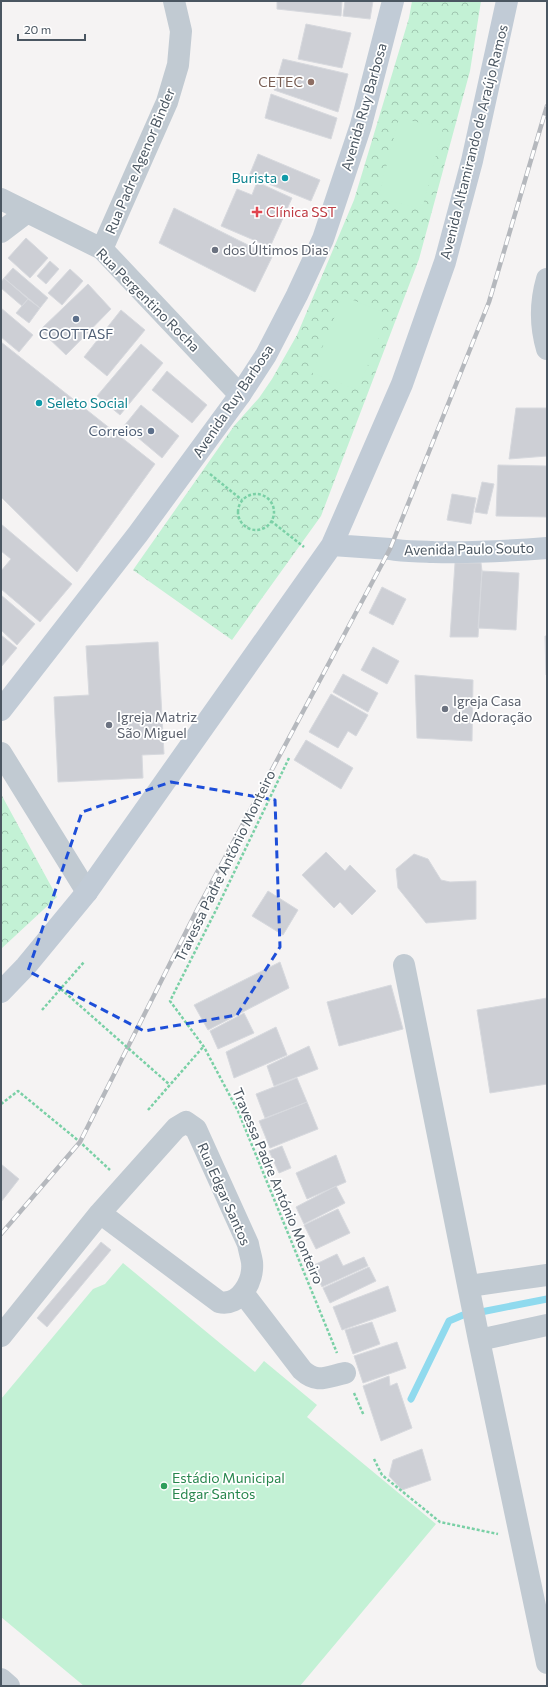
<svg xmlns="http://www.w3.org/2000/svg" width="548" height="1687" font-family="Commissioner,sans-serif">
	<style>
		.park { fill: url(#park-crowns) }
		.pitch { fill: #c3f1d5 }
		.lines { fill: none; stroke-linecap: round; stroke-linejoin: round }
		.stream { stroke: #90daee; stroke-width: 7 }
		.building { fill: #cdcfd5; stroke: #d7d9de }
		.path { stroke: #7ad0a6; stroke-width: 2.5; stroke-dasharray: 3 2; stroke-linecap: butt }
		.minor { stroke: #c1cad2; stroke-width: 22 }
		.secondary { stroke: #c1cbd6; stroke-width: 22 }
		.rail-casing { stroke: #b5b8bd; stroke-width: 4.5 }
		.rail { stroke: #fff; stroke-width: 3; stroke-dasharray: 9; stroke-linecap: butt }
		.path-bridge { stroke: #7ad0a6; stroke-width: 2.5; stroke-dasharray: 3 2; stroke-linecap: butt }
		.marked { fill: none; stroke: #1d4ed8; stroke-width: 3; stroke-dasharray: 8 5; stroke-linejoin: round }
		.education-dot { fill: #8d6e63; stroke: #fff; stroke-width: 1.5 }
		.culture-dot { fill: #0f9aa8; stroke: #fff; stroke-width: 1.5 }
		.health-dot { fill: #e0444e; stroke: #fff; stroke-width: 1.5 }
		.worship-dot { fill: #6b7280; stroke: #fff; stroke-width: 1.5 }
		.service-dot { fill: #5c6f8a; stroke: #fff; stroke-width: 1.5 }
		.leisure-dot { fill: #2e9e5b; stroke: #fff; stroke-width: 1.5 }
		.labels { text-anchor: middle; stroke-width: 3.5; stroke-linejoin: round; paint-order: stroke }
		.education-label { font-size: 14px; fill: #785e54; stroke: #fff; text-anchor: end }
		.street-label { font-size: 14px; fill: #4a5661; stroke: #fff }
		.culture-label { font-size: 14px; fill: #0d838f; stroke: #fff; text-anchor: end }
		.health-label { font-size: 14px; fill: #be3a42; stroke: #fff; text-anchor: start }
		.worship-label { font-size: 14px; fill: #5b616d; stroke: #fff; text-anchor: start }
		.service-label { font-size: 14px; fill: #4e5e75; stroke: #fff }
		.leisure-label { font-size: 14px; fill: #27864d; stroke: #fff; text-anchor: start }
	</style>
	<defs>
		<pattern id="park-crowns" width="20" height="18" patternUnits="userSpaceOnUse"><rect width="20" height="18" fill="#c3f1d5"/><path d="M2 6a3 3 0 1 1 6 0M12 15a3 3 0 1 1 6 0" fill="none" stroke="#a0c6b0"/></pattern>
	</defs>
	<rect width="100%" height="100%" fill="#f5f3f3"/>
	<path class="park" d="M 412,1 L 481,1 L 470,71 L 419,259 L 321,516 L 232,640 L 133,570 L 234,426 L 259,398 L 272,379 L 297,335 L 354,200 L 409,18 Z
		M 1,794 L 57,897 L 1,949 Z"/>
	<path class="pitch" d="M 399,118 L 443,128 L 422,209 L 378,198 Z
		M 343,296 L 388,314 L 358,390 L 312,373 Z
		M 123,1263 L 255,1372 L 264,1361 L 317,1405 L 307,1417 L 436,1524 L 300,1686 L 84,1686 L 1,1617 L 1,1399 L 93,1289 L 105,1284 Z"/>
	<g class="lines">
		<path class="stream" d="M 481,1312 L 547,1299
			M 411,1399 L 449,1321 L 463,1315"/>
	</g>
	<path class="building" d="M 277,1 L 342,1 L 341,16 L 277,9 Z
		M 345,1 L 373,1 L 370,19 L 343,16 Z
		M 306,24 L 351,33 L 342,68 L 298,59 Z
		M 283,59 L 348,74 L 338,112 L 274,90 Z
		M 271,94 L 337,118 L 331,139 L 265,118 Z
		M 258,154 L 320,180 L 311,201 L 249,176 Z
		M 257,182 L 292,198 L 270,247 L 221,226 L 237,189 L 252,195 Z
		M 174,208 L 272,257 L 255,292 L 159,243 Z
		M 26,238 L 48,258 L 30,278 L 8,258 Z
		M 50,261 L 59,269 L 46,284 L 37,276 Z
		M 13,268 L 48,298 L 40,308 L 4,278 Z
		M 70,269 L 83,281 L 62,305 L 48,293 Z
		M 4,278 L 28,299 L 22,306 L 1,288 L 1,282 Z
		M 88,284 L 111,309 L 66,355 L 40,330 Z
		M 28,299 L 40,308 L 29,323 L 16,313 Z
		M 1,308 L 33,335 L 19,352 L 1,337 Z
		M 121,310 L 145,330 L 107,376 L 84,357 Z
		M 1,342 L 155,464 L 77,572 L 1,497 Z
		M 141,344 L 163,363 L 120,415 L 97,396 Z
		M 167,371 L 207,405 L 192,423 L 152,390 Z
		M 141,405 L 179,436 L 162,458 L 124,426 Z
		M 516,408 L 547,408 L 547,456 L 509,459 Z
		M 498,465 L 547,466 L 547,517 L 496,516 Z
		M 482,482 L 494,484 L 487,514 L 475,512 Z
		M 452,494 L 476,498 L 471,524 L 447,520 Z
		M 1,524 L 72,584 L 40,622 L 1,589 L 1,571 L 11,559 L 1,551 Z
		M 455,563 L 481,563 L 482,571 L 478,637 L 450,637 Z
		M 482,571 L 519,573 L 516,630 L 478,628 Z
		M 382,587 L 406,599 L 393,625 L 369,613 Z
		M 1,595 L 35,624 L 17,645 L 1,630 Z
		M 1,635 L 17,648 L 1,667 Z
		M 545,636 L 547,636 L 547,675 L 546,675 Z
		M 158,642 L 164,754 L 142,755 L 143,778 L 58,782 L 54,697 L 89,695 L 86,646 Z
		M 373,647 L 399,661 L 387,684 L 361,670 Z
		M 343,674 L 378,693 L 368,712 L 333,692 Z
		M 415,675 L 473,680 L 472,741 L 417,738 Z
		M 331,694 L 368,715 L 356,736 L 348,731 L 338,748 L 309,732 Z
		M 306,740 L 353,768 L 341,789 L 294,760 Z
		M 326,852 L 345,871 L 350,865 L 376,891 L 352,915 L 340,902 L 334,908 L 302,875 Z
		M 414,854 L 428,859 L 441,880 L 450,882 L 476,881 L 476,919 L 426,923 L 398,888 L 396,869 Z
		M 268,891 L 298,910 L 283,935 L 252,916 Z
		M 280,962 L 289,988 L 208,1030 L 194,1005 Z
		M 391,985 L 403,1029 L 339,1046 L 327,1002 Z
		M 547,998 L 547,1084 L 490,1093 L 477,1010 Z
		M 244,1013 L 254,1033 L 218,1049 L 210,1031 Z
		M 276,1027 L 287,1055 L 234,1078 L 226,1052 Z
		M 309,1046 L 318,1069 L 274,1086 L 267,1066 Z
		M 297,1078 L 307,1102 L 265,1118 L 256,1094 Z
		M 307,1102 L 318,1129 L 270,1148 L 259,1121 Z
		M 282,1146 L 291,1168 L 279,1173 L 269,1151 Z
		M 336,1155 L 346,1182 L 307,1199 L 296,1173 Z
		M 1,1164 L 19,1179 L 1,1202 Z
		M 336,1186 L 345,1203 L 304,1224 L 296,1207 Z
		M 338,1209 L 350,1233 L 316,1249 L 304,1225 Z
		M 101,1242 L 111,1250 L 47,1327 L 37,1318 Z
		M 337,1254 L 343,1266 L 364,1257 L 368,1266 L 322,1287 L 312,1266 Z
		M 369,1267 L 376,1281 L 330,1303 L 323,1288 Z
		M 388,1286 L 396,1311 L 342,1330 L 333,1307 Z
		M 372,1322 L 380,1344 L 353,1354 L 345,1330 Z
		M 397,1342 L 406,1368 L 363,1383 L 354,1356 Z
		M 389,1376 L 390,1386 L 397,1383 L 412,1428 L 381,1441 L 363,1386 Z
		M 422,1449 L 431,1480 L 402,1490 L 389,1476 L 393,1460 Z"/>
	<g class="lines">
		<path class="path" d="M 210,474 L 242,500
			M238 512a18 18 0 1 1 36 0a18 18 0 1 1-36 0Z
			M 271,521 L 304,547
			M 289,758 L 216,910 L 170,1001 L 204,1047 L 238,1111 L 337,1353
			M 42,1010 L 84,962
			M 1,1104 L 18,1091 L 80,1142 L 110,1170
			M 148,1110 L 203,1047
			M 354,1393 L 364,1416
			M 374,1459 L 382,1475 L 440,1522 L 498,1534"/>
		<path class="minor" d="M 1,199 L 102,249 L 240,395
			M 1,232 L 26,213
			M 102,249 L 167,102 L 178,65 L 181,31 L 174,1
			M 547,279 C 540,303 540,325 547,349
			M 1,753 L 87,892
			M 404,965 L 479,1340 L 547,1663
			M 469,1286 L 547,1275
			M 243,1293 L 302,1370 C 317,1384 326,1377 345,1373
			M 1,1336 L 100,1213 L 176,1128 L 186,1122 L 196,1129 L 248,1244 C 249,1250 251,1256 252,1262 C 254,1281 240,1307 219,1302 L 100,1213
			M 479,1340 L 547,1325
			M 1,1679 L 9,1686"/>
		<path class="secondary" d="M 332,545 L 390,549 C 404,552 419,551 433,552 C 471,553 509,551 547,548
			M 1,710 L 138,534 L 240,395 L 266,355 L 297,295 L 323,239 L 361,125 L 393,1
			M 1,992 L 26,966 L 87,892 L 332,545 L 402,384 L 445,262 L 472,161 L 507,1"/>
		<defs>
			<path id="rail" d="M 1,1234 L 80,1142 L 198,908 L 390,549 L 489,302 L 547,106"/>
		</defs>
		<use href="#rail" class="rail-casing"/>
		<use href="#rail" class="rail"/>
		<path class="path-bridge" d="M 61,989 L 170,1085"/>
	</g>
	<path class="marked" d="M 171,782 L 275,800 L 280,947 L 237,1015 L 144,1031 L 28,971 L 82,812 Z"/>
	<circle class="education-dot" cx="311" cy="82" r="4"/>
	<g class="culture-dot">
		<circle cx="285" cy="178" r="4"/>
		<circle cx="39" cy="403" r="4"/>
	</g>
	<path class="health-dot" d="M255 206h4v4h4v4h-4v4h-4v-4h-4v-4h4z"/>
	<g class="worship-dot">
		<circle cx="215" cy="250" r="4"/>
		<circle cx="445" cy="709" r="4"/>
		<circle cx="109" cy="725" r="4"/>
	</g>
	<g class="service-dot">
		<circle cx="76" cy="319" r="4"/>
		<circle cx="151" cy="431" r="4"/>
	</g>
	<circle class="leisure-dot" cx="164" cy="1486" r="4"/>
	<g class="labels">
		<g class="education-label">
			<text x="303" y="87">CETEC</text>
		</g>
		<g class="street-label">
			<text transform="translate(364 107) rotate(-74)" y="5">Avenida Ruy Barbosa</text>
			<text transform="translate(474 142) rotate(-76)" y="5">Avenida Altamirando de Araújo Ramos</text>
			<text transform="translate(140 161) rotate(-67)" y="5">Rua Padre Agenor Binder</text>
			<text transform="translate(148 300) rotate(45)" y="5">Rua Pergentino Rocha</text>
			<text transform="translate(233 401) rotate(-56)" y="5">Avenida Ruy Barbosa</text>
			<text transform="translate(469 549) rotate(-1)" y="5">Avenida Paulo Souto</text>
			<text transform="translate(225 866) rotate(-64)" y="5">Travessa Padre António Monteiro</text>
			<text transform="translate(278 1186) rotate(67)" y="5">Travessa Padre António Monteiro</text>
			<text transform="translate(224 1194) rotate(66)" y="5">Rua Edgar Santos</text>
		</g>
		<g class="culture-label">
			<text x="277" y="183">Burista</text>
			<text x="47" y="408" text-anchor="start">Seleto Social</text>
		</g>
		<g class="health-label">
			<text x="266" y="217">Clínica SST</text>
		</g>
		<g class="worship-label">
			<text x="223" y="255">dos Últimos Dias</text>
			<text x="453" y="706">Igreja Casa<tspan x="453" dy="16">de Adoração</tspan></text>
			<text x="117" y="722">Igreja Matriz<tspan x="117" dy="16">São Miguel</tspan></text>
		</g>
		<g class="service-label">
			<text x="76" y="339">COOTTASF</text>
			<text x="143" y="436" text-anchor="end">Correios</text>
		</g>
		<g class="leisure-label">
			<text x="172" y="1483">Estádio Municipal<tspan x="172" dy="16">Edgar Santos</tspan></text>
		</g>
	</g>
	<rect width="548" height="1687" fill="none" stroke="#4a5661" stroke-width="4"/>
	<path d="M18 34v6h67v-6" fill="none" stroke="#4a5661" stroke-width="2"/>
	<text x="24" y="34" font-size="12" fill="#4a5661" stroke="#ffffff" stroke-width="3" paint-order="stroke">20 m</text>
</svg>
